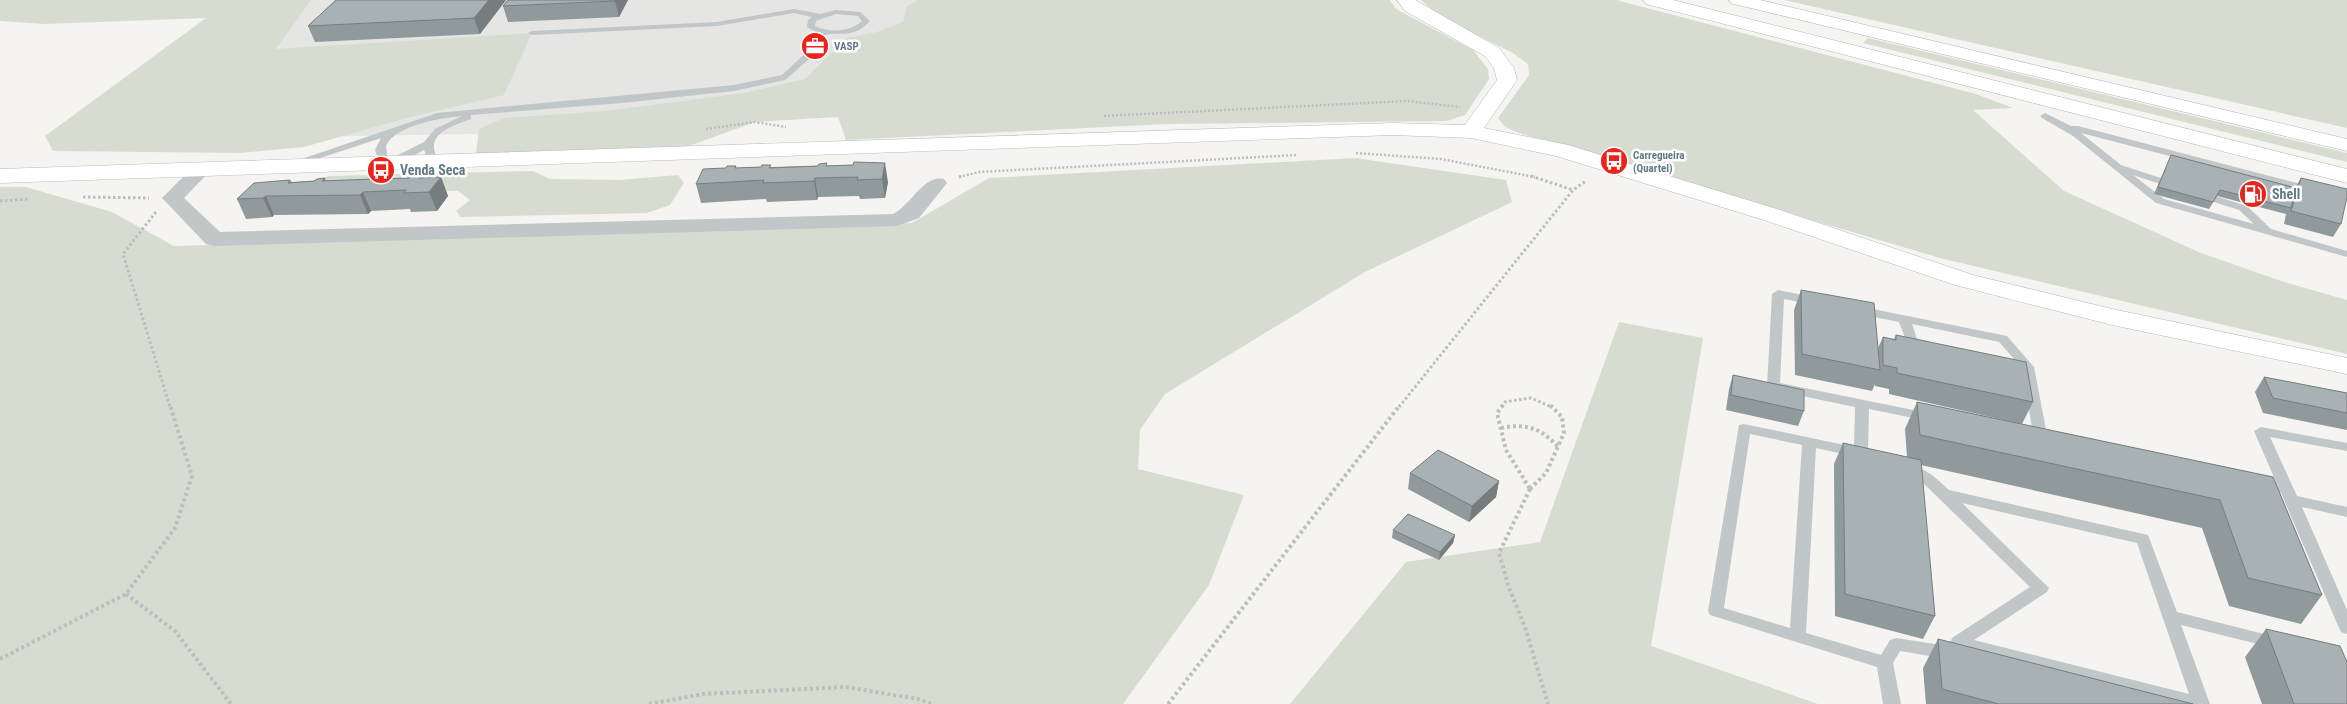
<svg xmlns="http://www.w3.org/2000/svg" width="2347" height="704" font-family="'Roboto Condensed',sans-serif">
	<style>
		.built { fill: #e5e5e4 }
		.green { fill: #d7dcd1 }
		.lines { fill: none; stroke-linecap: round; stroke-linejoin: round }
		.secondary-casing { stroke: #b3babd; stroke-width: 1 }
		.highway-casing { stroke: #b4b8ba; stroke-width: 1 }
		.path-far2 { stroke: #bbbebf; stroke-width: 2.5; stroke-dasharray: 2 2; stroke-linecap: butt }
		.path-far1 { stroke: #bbbebf; stroke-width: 3; stroke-dasharray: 2.5 2.5; stroke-linecap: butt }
		.path { stroke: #bbbebf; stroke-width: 4; stroke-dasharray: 3 3; stroke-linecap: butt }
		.lane { fill: #c1c6c8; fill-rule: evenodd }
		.street { fill: #c1c6c8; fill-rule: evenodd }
		.secondary { fill: #fff; fill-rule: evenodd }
		.highway { fill: #fff; fill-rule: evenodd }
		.wall { fill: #90999c }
		.shaded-wall { fill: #767d7f }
		.building { fill: #a8b2b5; stroke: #767d7f }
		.labels { text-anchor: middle; stroke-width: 5; stroke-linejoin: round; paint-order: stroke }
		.far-poi-label { font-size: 11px; font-weight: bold; fill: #627a83; stroke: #fff; text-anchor: start }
		.poi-label { font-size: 14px; font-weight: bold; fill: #627a83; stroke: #fff; text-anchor: start }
	</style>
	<rect width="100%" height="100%" fill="#f5f4f0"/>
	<path class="built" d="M 272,0 L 986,0 L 955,61 L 575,132 L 306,137 L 176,75 Z"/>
	<path class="green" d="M 0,0 L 311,0 L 276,49 L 532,33 L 504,95 L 407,118 L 304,147 L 241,153 L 53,151 L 45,136 L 206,18 L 45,24 L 0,21 Z
		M 918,0 L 1390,0 L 1396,9 L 1473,50 L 1488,69 L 1489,79 L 1465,115 L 1447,121 L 1167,124 L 846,140 L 838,117 L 755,122 L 689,146 L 476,155 L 479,129 L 504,118 L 605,111 L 744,93 L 805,79 L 846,38 L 877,32 L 903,22 L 907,6 Z
		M 1421,0 L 1616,0 L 1976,94 L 2013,108 L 1973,110 L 2064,191 L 2201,253 L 2284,282 L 2347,300 L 2347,354 L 1940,258 L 1519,133 L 1505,127 L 1498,118 L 1529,75 L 1528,64 L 1513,53 L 1442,18 Z
		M 1784,0 L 2347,0 L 2347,128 Z
		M 1868,38 L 2347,153 L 2347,162 L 1863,43 Z
		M 1355,158 L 1506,180 L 1512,202 L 1365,272 L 1165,394 L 1140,430 L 1138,469 L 1244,495 L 1209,585 L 1123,704 L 0,704 L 0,187 L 26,187 L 112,212 L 174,246 L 912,223 L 989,178 Z
		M 533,171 L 550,179 L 620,180 L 678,175 L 684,183 L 670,205 L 647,213 L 461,217 L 456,211 L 470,200 L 458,191 L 310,191 L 312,182 L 329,176 Z
		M 1619,322 L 1703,338 L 1651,646 L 1818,704 L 1290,704 L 1406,562 L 1540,542 Z"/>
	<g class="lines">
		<defs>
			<path id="secondary" d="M 1397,0 L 1415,0 L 1499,48 L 1514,68 L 1517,80 L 1484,128 L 1568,145 L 1780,210 L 1973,275 L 2112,309 L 2347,358 L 2347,374 L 2112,325 L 1955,285 L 1764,220 L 1556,156 L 1471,138 L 1393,135 L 0,183 L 0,169 L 1393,123 L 1465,125 L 1497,80 L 1494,68 L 1485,56 L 1405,11 Z"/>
			<path id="highway" d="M 1643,0 L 1673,0 L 2347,169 L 2347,183 L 1646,4 Z
				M 1729,0 L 1760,0 L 2347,139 L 2347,151 L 1738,5 L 1732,4 Z"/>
		</defs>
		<use href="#secondary" class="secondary-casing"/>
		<use href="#highway" class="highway-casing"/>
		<path class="path-far2" d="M 1104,116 L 1407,101 L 1460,107
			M 706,129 L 755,122 L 786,127
			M 1356,153 L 1441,159 L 1535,177
			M 959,177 L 979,172 L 1297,155"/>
		<path class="path-far1" d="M 1531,176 L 1573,190
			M 959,177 L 963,176
			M 83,197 L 149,198
			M 0,201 L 29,199
			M 156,212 L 123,254 L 170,407
			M 1399,407 L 1573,190 L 1586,181
			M 1502,407 L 1505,402 L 1531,398 L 1552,407"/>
		<path class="path" d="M 1503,405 L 1497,413 L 1506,450 L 1530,489
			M 1501,428 C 1526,423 1541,428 1558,447
			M 1530,489 L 1499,553 L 1509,588 L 1525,627 L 1548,704
			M 1530,489 L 1546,473 L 1564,433 L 1562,417 L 1550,405
			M 126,594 L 175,631 L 231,704
			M 0,659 L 126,594 L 175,528 L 192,476 L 170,405
			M 649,704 L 703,694 L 846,687 L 918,699 L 932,704
			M 1168,704 L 1400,405"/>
		<path class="lane" d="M 794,9 L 821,14 L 835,10 L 860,12 L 870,21 C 852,42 833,28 819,38 L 816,53 L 785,80 L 734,91 L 622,103 L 471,115 L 471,119 C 455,125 426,133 436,155 L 449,162 L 444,165 L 428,159 L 424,150 C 412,156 395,169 381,166 L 375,150 L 381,138 L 296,166 L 292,167 L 287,164 L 437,113 L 734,85 L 782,75 L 809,50 L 811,37 L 816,32 L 807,27 L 808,20 L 812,17 L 794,13 L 717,26 L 532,35 L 528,33 L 532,31 L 717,22 ZM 836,14 L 858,16 L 862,21 C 850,32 829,33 815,26 L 816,21 ZM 462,116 L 435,129 L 424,142 L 388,160 L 386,146 C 395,125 441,118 462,116 Z
			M 2045,113 L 2071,126 L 2078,126 L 2316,188 L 2316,192 L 2312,193 L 2081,133 L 2121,165 L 2179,184 L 2180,186 L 2175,189 L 2133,175 L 2164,199 L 2254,224 L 2239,210 L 2195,196 L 2194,194 L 2199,191 L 2247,206 L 2271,229 L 2347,251 L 2347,257 L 2156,203 L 2073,136 L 2042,118 L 2040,116 Z
			M 1778,290 L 1818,298 L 1820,301 L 1814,305 L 1784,299 L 1780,383 L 1928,413 L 1935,417 L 1928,421 L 1869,409 L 1868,453 L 1866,456 L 1861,458 L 1816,448 L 1806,633 L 1881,655 L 1890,640 L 1896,638 L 1935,644 L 1951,641 L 1952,638 L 2030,587 L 1919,479 L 1902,474 L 1900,471 L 1902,468 C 1921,462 1936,478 1949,490 L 2148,535 L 2177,612 L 2280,638 L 2282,642 L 2280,646 L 2274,648 L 2181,625 L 2210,704 L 2174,704 L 1955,647 L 1954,650 L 1936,657 L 1900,651 L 1893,663 L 1901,704 L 1883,704 L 1877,667 L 1710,615 L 1708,611 L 1739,425 L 1744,424 L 1854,447 L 1855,407 L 1773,390 L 1767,386 L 1772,294 ZM 1750,434 L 1802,445 L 1790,628 L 1724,608 ZM 1962,503 L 2137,543 L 2189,694 L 1974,640 L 2047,592 L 2049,588 Z
			M 1858,306 L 2007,336 L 2034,367 L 2048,440 L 2046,443 L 2036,443 L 2034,440 L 2022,368 L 1999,342 L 1912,324 L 1917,339 L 1927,341 L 1929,344 L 1923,348 L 1908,345 L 1899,322 L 1854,313 L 1852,310 L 1854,307 Z
			M 2261,427 L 2347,443 L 2347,451 L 2270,437 L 2297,496 L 2347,507 L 2347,517 L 2302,507 L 2347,610 L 2347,634 L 2341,632 L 2339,628 L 2281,493 L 2257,487 L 2255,484 L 2257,481 L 2262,479 L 2276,482 L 2254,431 Z"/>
		<path class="street" d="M 200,165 L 207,167 L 210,171 L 184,198 L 220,232 L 893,214 C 912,204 924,174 944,179 L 947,183 L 919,218 L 897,226 L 214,246 L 206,244 L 162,198 L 193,167 Z"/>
		<use href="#secondary" class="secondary"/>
		<use href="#highway" class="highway"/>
	</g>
	<path class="wall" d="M 336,0 L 506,0 L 480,34 L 315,42 L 308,26 Z
		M 628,0 L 619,17 L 508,22 L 503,6 Z
		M 2171,155 L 2295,188 L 2301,178 L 2341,224 L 2333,237 L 2284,224 L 2286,214 L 2217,196 L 2209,209 L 2154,194 Z
		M 853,165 L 888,182 L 885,198 L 860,199 L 859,196 L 818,197 L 817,200 L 767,202 L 766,199 L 701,203 L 696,184 L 726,168 L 736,166 L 736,168 Z
		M 421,175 L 422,178 L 441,177 L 448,196 L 437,211 L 411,212 L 410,209 L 371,211 L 368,214 L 274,215 L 272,217 L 246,219 L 237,199 L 290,180 L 292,182 L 314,181 L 325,178 L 326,181 L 409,178 Z
		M 1801,290 L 1878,348 L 1883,337 L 1894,339 L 1896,335 L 2033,402 L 2022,424 L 1889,394 L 1889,389 L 1875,386 L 1875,384 L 1872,391 L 1795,375 L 1794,310 Z
		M 1733,375 L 1804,411 L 1798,426 L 1726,410 L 1729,389 Z
		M 2264,377 L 2347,393 L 2347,430 L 2263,413 L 2255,392 Z
		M 1917,402 L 2273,477 L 2322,595 L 2301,624 L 2229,606 L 2202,528 L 1921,465 L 1935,616 L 1923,639 L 1835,616 L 1834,464 L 1843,443 L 1907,457 L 1905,429 Z
		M 1410,473 L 1499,481 L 1496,497 L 1469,522 L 1408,489 Z
		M 1393,530 L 1455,535 L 1453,543 L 1439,560 L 1392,538 Z
		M 2266,629 L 2347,704 L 2262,704 L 2245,657 Z
		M 1938,639 L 2193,704 L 1926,704 L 1923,668 Z"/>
	<path class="shaded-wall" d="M 489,0 L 506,0 L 480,34 L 474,18 Z
		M 615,0 L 628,0 L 619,17 L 615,1 Z
		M 885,163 L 888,182 L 885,198 L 882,179 Z
		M 441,177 L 448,196 L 437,211 L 429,192 Z
		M 815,178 L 818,197 L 817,200 L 814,181 Z
		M 363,192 L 371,211 L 368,214 L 360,195 Z
		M 266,196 L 274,215 L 272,217 L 263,198 Z
		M 1499,481 L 1496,497 L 1469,522 L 1472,506 Z
		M 1455,535 L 1453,543 L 1439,560 L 1440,552 Z"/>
	<path class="building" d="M 336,0 L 489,0 L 474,18 L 308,26 Z
		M 508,0 L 615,0 L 615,1 L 503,6 Z
		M 2171,155 L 2296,188 L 2291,208 L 2220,190 L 2213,202 L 2158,187 Z
		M 854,162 L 885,163 L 882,179 L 857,180 L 858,177 L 815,178 L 814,181 L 763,183 L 764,180 L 696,184 L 703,169 L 726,168 L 727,166 L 736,166 L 735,168 L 761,167 L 762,165 L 771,165 L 769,168 L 818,166 L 819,164 L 827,163 L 826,166 L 853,165 Z
		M 411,175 L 421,175 L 418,178 L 441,177 L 429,192 L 404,193 L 406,190 L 363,192 L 360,195 L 266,196 L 263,198 L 237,199 L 254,183 L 290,180 L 288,183 L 314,181 L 317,179 L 325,178 L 322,181 L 373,179 L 375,176 L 384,176 L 382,179 L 409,178 Z
		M 2301,178 L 2347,189 L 2347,197 L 2341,224 L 2291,211 Z
		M 1801,290 L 1874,303 L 1880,370 L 1802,354 Z
		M 1896,335 L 2026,362 L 2033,402 L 1897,373 L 1897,368 L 1883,365 L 1883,337 L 1896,340 Z
		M 1733,375 L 1804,390 L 1804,411 L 1731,395 Z
		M 2264,377 L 2347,393 L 2347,413 L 2273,398 Z
		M 1917,402 L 2273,477 L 2322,595 L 2248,578 L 2220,500 L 1920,435 Z
		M 1843,443 L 1921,460 L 1935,616 L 1845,594 Z
		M 1438,450 L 1499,481 L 1472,506 L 1410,473 Z
		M 1408,514 L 1455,535 L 1440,552 L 1393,530 Z
		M 2266,629 L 2340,646 L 2347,662 L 2347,704 L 2294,704 Z
		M 1938,639 L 2193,704 L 1999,704 L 1942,689 Z"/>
	<defs>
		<symbol id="office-disc" viewBox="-11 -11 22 22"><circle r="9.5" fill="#ea241a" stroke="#fff"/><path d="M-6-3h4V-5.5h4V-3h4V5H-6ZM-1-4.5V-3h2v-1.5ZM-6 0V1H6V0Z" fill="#fff"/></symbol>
		<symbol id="bus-disc" viewBox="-11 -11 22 22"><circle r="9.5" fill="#ea241a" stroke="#fff"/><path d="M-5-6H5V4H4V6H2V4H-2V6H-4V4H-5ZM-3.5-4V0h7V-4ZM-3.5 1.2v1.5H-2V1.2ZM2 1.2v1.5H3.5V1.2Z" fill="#fff"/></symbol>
		<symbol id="fuel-disc" viewBox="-11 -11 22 22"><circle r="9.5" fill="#ea241a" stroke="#fff"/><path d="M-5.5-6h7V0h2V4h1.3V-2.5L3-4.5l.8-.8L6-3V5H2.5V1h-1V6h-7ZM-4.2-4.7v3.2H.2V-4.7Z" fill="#fff"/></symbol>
	</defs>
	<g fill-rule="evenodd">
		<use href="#office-disc" x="799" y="30" width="32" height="32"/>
		<use href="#bus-disc" x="1598" y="145" width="32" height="32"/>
		<use href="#bus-disc" x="365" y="154" width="32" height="32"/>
		<use href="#fuel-disc" x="2237" y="178" width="32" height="32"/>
	</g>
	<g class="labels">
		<g class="far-poi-label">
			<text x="834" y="50">VASP</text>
			<text x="1633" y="159">Carregueira<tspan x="1633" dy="13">(Quartel)</tspan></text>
		</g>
		<g class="poi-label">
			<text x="400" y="175">Venda Seca</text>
			<text x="2272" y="199">Shell</text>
		</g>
	</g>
</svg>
